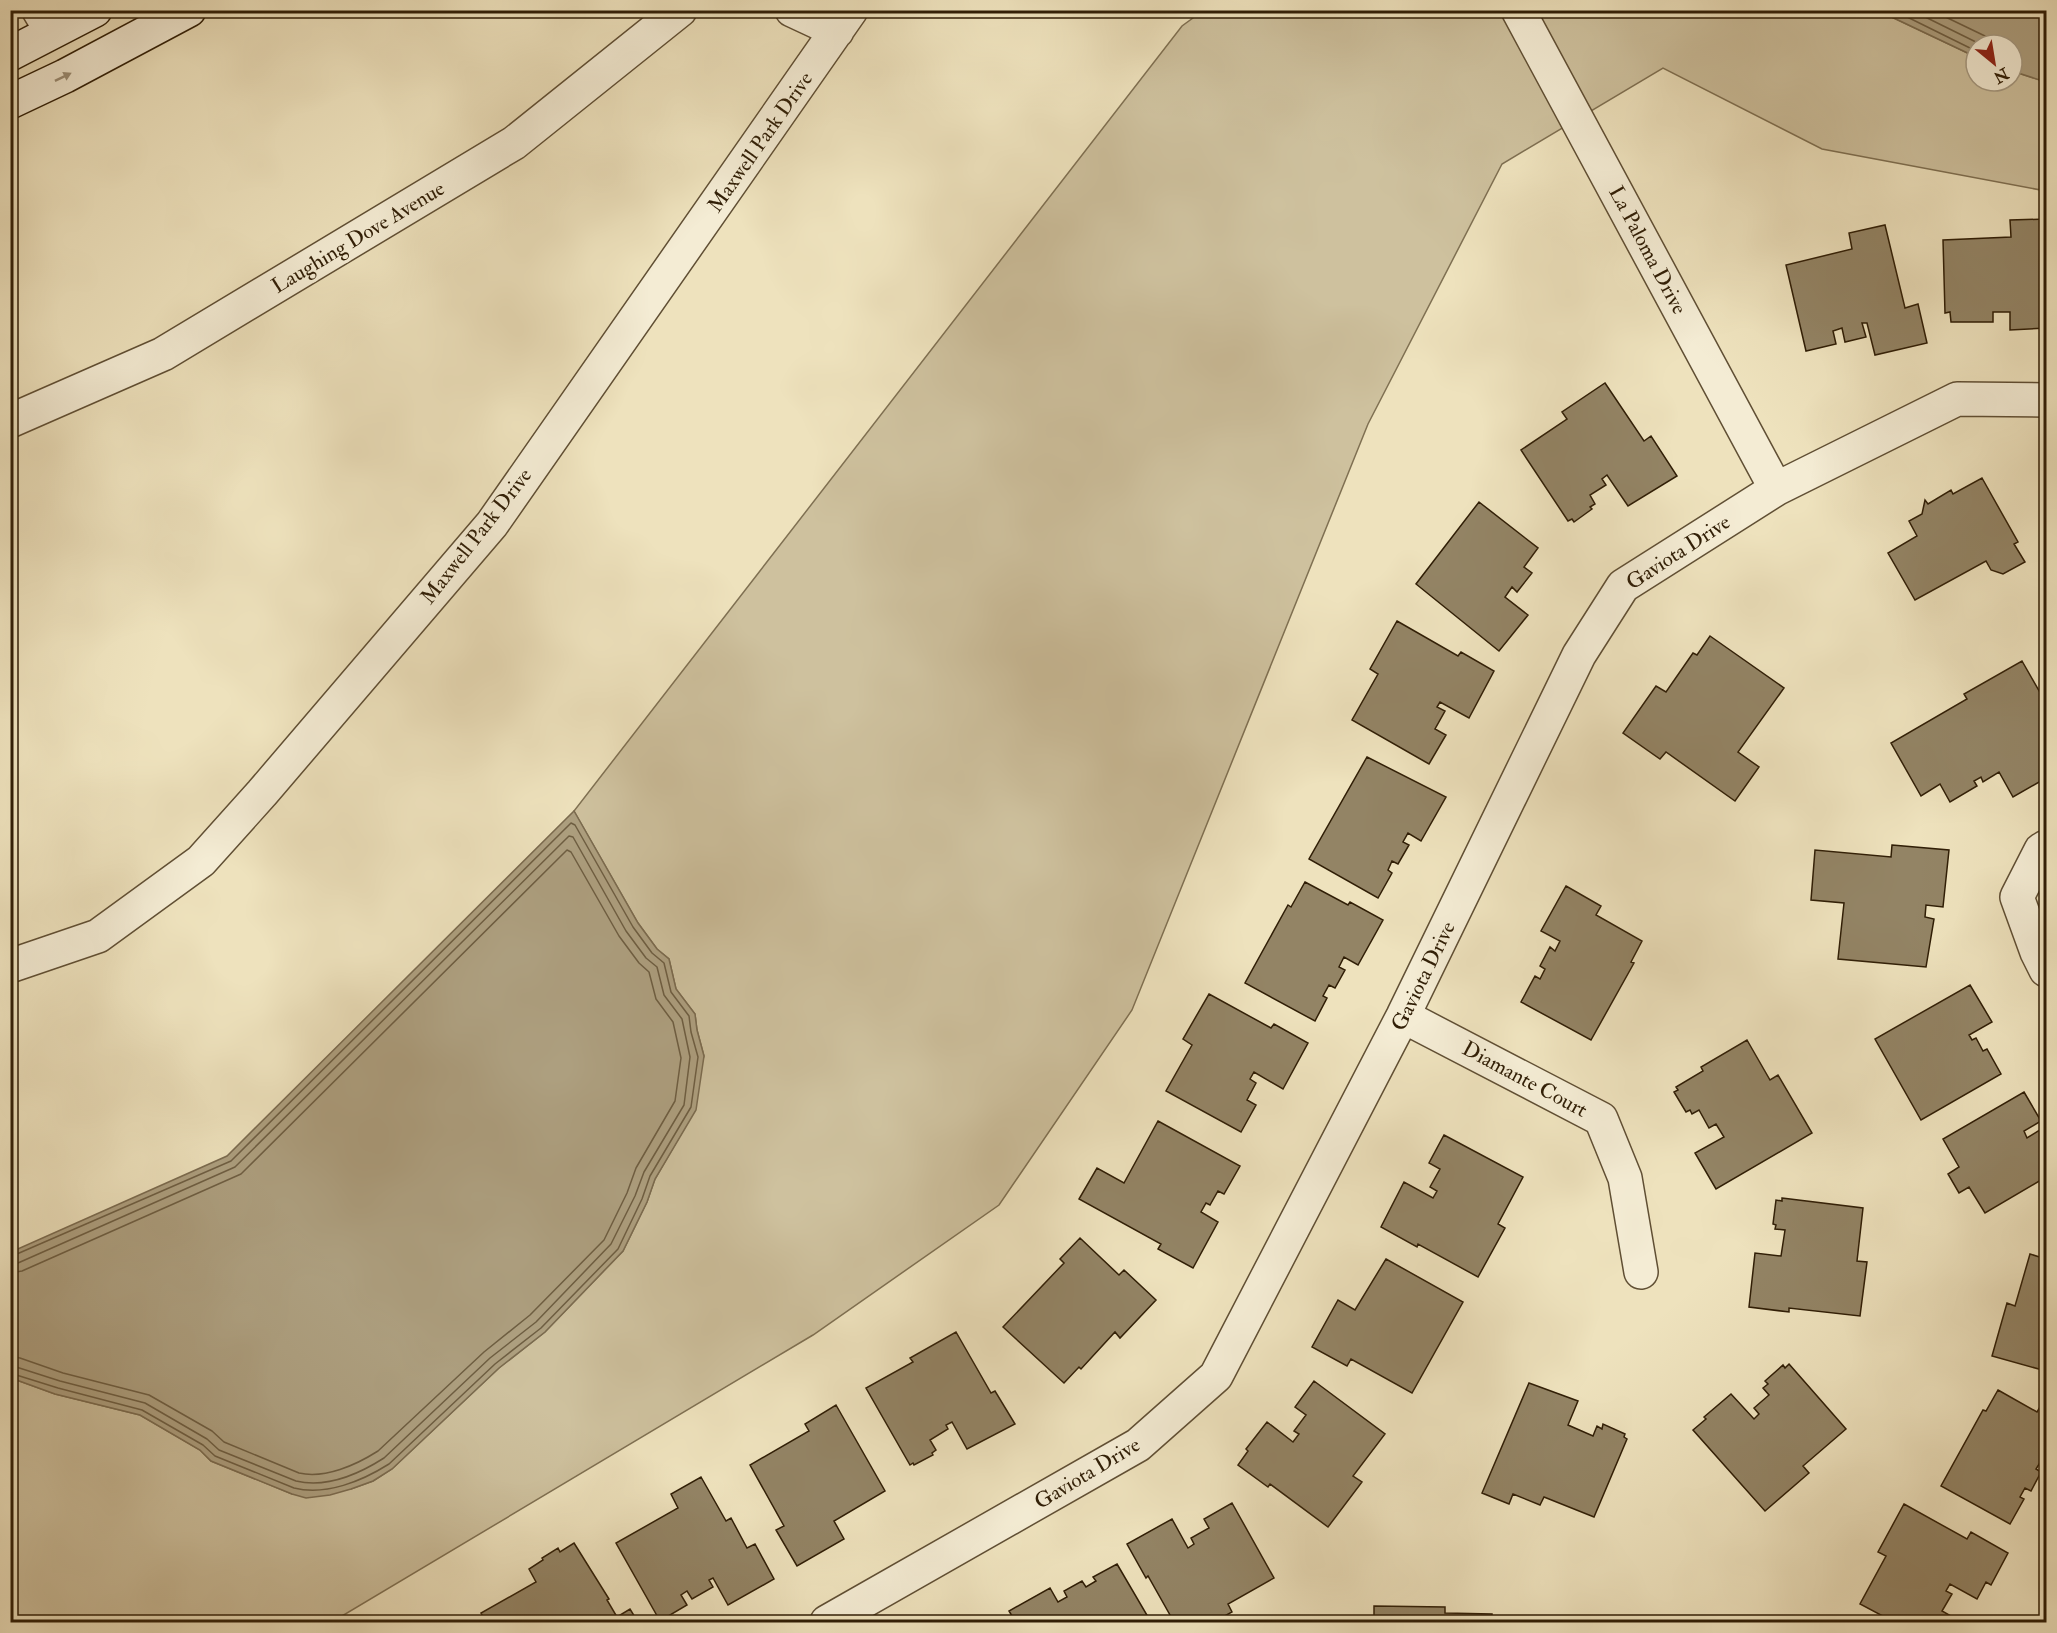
<svg xmlns="http://www.w3.org/2000/svg" width="2057" height="1633" font-family="'IM FELL Double Pica',serif">
	<style>
		.green { fill: #cec19e; stroke: #7f7052; stroke-width: 1.5 }
		.water { fill: #ad9f7f; stroke: #7b6b4f; stroke-width: 1.5 }
		.lines { fill: none; stroke-linecap: round; stroke-linejoin: round }
		.shore { stroke: #6e5e42; stroke-width: 1.5 }
		.building { fill: #938465; stroke: #301e06; stroke-width: 1.5 }
		.lane-casing { stroke: #604f34; stroke-width: 21 }
		.street-casing { stroke: #604f34; stroke-width: 36 }
		.secondary-casing { stroke: #301e06; stroke-width: 36 }
		.lane { stroke: #f4ecd4; stroke-width: 18 }
		.street { stroke: #f4ecd4; stroke-width: 33 }
		.secondary { stroke: #f4ecd4; stroke-width: 33 }
		.oneway { fill: #9c8f77 }
		.labels { text-anchor: middle; stroke-width: 6; stroke-linejoin: round; paint-order: stroke }
		.street-label { font-size: 21px; fill: #301e06; stroke: #f4ecd4 }
	</style>
	<rect width="100%" height="100%" fill="#eee2bd"/>
	<filter id="stains"><feTurbulence type="fractalNoise" baseFrequency=".00333" numOctaves="4"/><feColorMatrix values="0 0 0 0 .2 0 0 0 0 .09 0 0 0 0 .02 0 0 0 .5 -.17"/></filter>
	<radialGradient id="worn" r=".72"><stop offset=".6" stop-color="#630" stop-opacity="0"/><stop offset="1" stop-color="#630" stop-opacity=".3"/></radialGradient>
	<path class="green" d="M 1204,10 L 1879,11 L 1976,57 L 1976,81 L 2012,81 L 2012,71 L 2046,82 L 2046,191 L 1822,149 L 1663,68 L 1502,164 L 1368,424 L 1132,1010 L 999,1205 L 813,1335 L 332,1622 L 11,1622 L 11,1378 L 55,1394 L 140,1415 L 200,1450 L 211,1461 L 292,1494 L 351,1489 L 373,1481 L 392,1469 L 499,1368 L 545,1332 L 623,1251 L 647,1202 L 655,1179 L 681,1134 L 704,1056 L 697,1030 L 695,1014 L 676,989 L 669,959 L 657,949 L 638,923 L 574,811 L 1182,26 Z"/>
	<path class="water" d="M 1879,11 L 2046,11 L 2046,82 L 2012,71 L 2012,45 L 1976,45 L 1976,57 Z
		M 574,811 L 638,923 L 657,949 L 669,959 L 676,989 L 695,1014 L 697,1030 L 704,1056 L 696,1110 L 655,1179 L 647,1202 L 623,1251 L 545,1332 L 499,1368 L 392,1469 L 373,1481 L 351,1489 L 330,1495 L 306,1498 L 292,1494 L 211,1461 L 200,1450 L 140,1415 L 55,1394 L 11,1378 L 11,1252 L 227,1156 Z"/>
	<g class="lines">
		<path class="shore" d="M 1893,10 L 1976,51
			M 1911,10 L 1982,45
			M 1931,10 L 1985,36 L 1995,45
			M 10,1257 L 231,1161 L 571,823 L 575,825 L 633,927 L 652,953 L 664,963 L 671,992 L 689,1016 L 691,1032 L 698,1057 L 691,1107 L 650,1176 L 642,1199 L 618,1249 L 541,1328 L 495,1364 L 389,1464 C 362,1481 326,1496 294,1488 L 215,1456 L 203,1445 L 142,1410 L 58,1388 L 10,1373
			M 10,1264 L 18,1263 L 235,1167 L 569,836 L 573,837 L 626,931 L 646,958 L 657,967 L 664,995 L 682,1019 L 690,1057 L 684,1105 L 644,1172 L 635,1196 L 611,1244 L 536,1322 L 490,1358 L 384,1458 C 359,1474 326,1488 296,1481 L 219,1450 L 207,1439 L 145,1403 L 60,1381 L 10,1365
			M 10,1273 L 22,1271 L 241,1174 L 567,850 L 571,852 L 619,936 L 639,963 L 649,972 L 656,999 L 673,1022 L 681,1058 L 675,1101 L 636,1168 L 627,1193 L 604,1240 L 530,1315 L 484,1352 L 378,1451 C 356,1465 325,1479 299,1473 L 224,1442 L 212,1431 L 149,1395 L 63,1373 L 20,1358 L 10,1356"/>
	</g>
	<path class="building" d="M 2046,219 L 2046,328 L 2010,330 L 2010,312 L 1993,312 L 1993,322 L 1951,322 L 1950,312 L 1945,313 L 1943,240 L 2011,237 L 2010,220 Z
		M 1885,225 L 1905,308 L 1918,304 L 1927,343 L 1875,355 L 1867,323 L 1862,323 L 1866,337 L 1845,342 L 1842,328 L 1833,331 L 1836,344 L 1806,351 L 1786,265 L 1852,249 L 1849,233 Z
		M 1605,383 L 1644,441 L 1651,436 L 1677,476 L 1628,506 L 1607,475 L 1602,479 L 1606,485 L 1590,495 L 1595,504 L 1590,507 L 1592,509 L 1574,522 L 1572,519 L 1568,521 L 1521,450 L 1567,419 L 1562,412 Z
		M 1982,478 L 2018,542 L 2014,544 L 2025,562 L 2003,574 L 1991,570 L 1986,561 L 1915,600 L 1888,553 L 1917,536 L 1909,521 L 1922,514 L 1925,500 L 1928,504 L 1951,490 L 1953,494 Z
		M 1479,502 L 1538,548 L 1524,567 L 1532,573 L 1517,592 L 1512,587 L 1505,597 L 1528,615 L 1499,651 L 1416,584 Z
		M 1397,621 L 1458,656 L 1461,652 L 1494,671 L 1469,718 L 1440,702 L 1437,707 L 1445,711 L 1435,729 L 1446,735 L 1429,764 L 1352,720 L 1378,674 L 1370,669 Z
		M 1710,636 L 1784,688 L 1738,752 L 1759,767 L 1735,801 L 1666,752 L 1660,759 L 1623,733 L 1656,686 L 1666,692 L 1693,653 L 1697,655 Z
		M 2022,661 L 2046,703 L 2046,778 L 2013,797 L 1999,772 L 1983,782 L 1981,777 L 1974,781 L 1977,786 L 1950,802 L 1940,784 L 1921,796 L 1891,743 L 1967,699 L 1964,694 Z
		M 1367,757 L 1446,797 L 1421,841 L 1408,833 L 1403,842 L 1409,845 L 1398,864 L 1392,861 L 1388,870 L 1392,873 L 1378,898 L 1309,859 Z
		M 1892,845 L 1949,850 L 1943,907 L 1926,905 L 1925,917 L 1934,919 L 1926,967 L 1838,959 L 1844,903 L 1811,900 L 1815,850 L 1891,857 Z
		M 1305,882 L 1348,905 L 1350,902 L 1383,920 L 1358,965 L 1344,957 L 1339,967 L 1345,970 L 1335,988 L 1329,985 L 1323,996 L 1327,998 L 1315,1021 L 1245,983 L 1288,905 L 1291,907 Z
		M 1566,886 L 1601,906 L 1596,915 L 1642,941 L 1631,962 L 1634,963 L 1591,1040 L 1521,1002 L 1535,976 L 1540,979 L 1545,969 L 1540,966 L 1550,947 L 1555,951 L 1560,941 L 1541,931 Z
		M 1970,985 L 1992,1022 L 1969,1035 L 1972,1040 L 1976,1038 L 1983,1051 L 1987,1049 L 2001,1074 L 1921,1120 L 1875,1039 Z
		M 1209,994 L 1271,1028 L 1274,1024 L 1308,1043 L 1283,1089 L 1254,1072 L 1250,1079 L 1256,1083 L 1247,1100 L 1256,1105 L 1241,1132 L 1166,1091 L 1192,1045 L 1183,1039 Z
		M 1747,1040 L 1770,1080 L 1778,1075 L 1812,1133 L 1716,1189 L 1695,1153 L 1724,1137 L 1716,1124 L 1709,1128 L 1699,1110 L 1692,1114 L 1690,1110 L 1686,1112 L 1674,1092 L 1678,1090 L 1676,1087 L 1703,1071 L 1701,1067 Z
		M 2024,1092 L 2041,1121 L 2024,1131 L 2027,1138 L 2046,1126 L 2046,1177 L 1985,1213 L 1969,1187 L 1959,1193 L 1948,1174 L 1959,1167 L 1943,1139 Z
		M 1158,1121 L 1240,1166 L 1224,1194 L 1218,1191 L 1210,1205 L 1206,1203 L 1201,1212 L 1218,1222 L 1193,1268 L 1158,1249 L 1161,1244 L 1079,1199 L 1097,1168 L 1124,1183 Z
		M 1444,1135 L 1523,1177 L 1498,1224 L 1505,1228 L 1478,1277 L 1418,1244 L 1417,1247 L 1381,1227 L 1404,1182 L 1433,1198 L 1437,1191 L 1430,1187 L 1440,1169 L 1429,1163 Z
		M 1782,1198 L 1863,1208 L 1857,1261 L 1867,1262 L 1860,1316 L 1789,1308 L 1789,1312 L 1749,1307 L 1755,1253 L 1781,1256 L 1785,1230 L 1775,1229 L 1776,1225 L 1773,1224 L 1776,1200 L 1782,1201 Z
		M 1080,1238 L 1119,1275 L 1124,1270 L 1156,1300 L 1120,1338 L 1115,1332 L 1081,1369 L 1079,1367 L 1064,1383 L 1003,1327 L 1064,1263 L 1060,1259 Z
		M 2030,1254 L 2046,1259 L 2046,1371 L 1992,1356 L 2007,1303 L 2015,1306 Z
		M 1386,1259 L 1463,1302 L 1412,1393 L 1351,1359 L 1347,1366 L 1312,1347 L 1338,1300 L 1355,1310 Z
		M 956,1332 L 991,1393 L 995,1391 L 1015,1424 L 967,1449 L 952,1422 L 946,1425 L 948,1429 L 930,1440 L 936,1450 L 932,1453 L 933,1455 L 914,1465 L 913,1463 L 910,1465 L 866,1388 L 913,1362 L 910,1358 Z
		M 1789,1364 L 1846,1429 L 1803,1466 L 1809,1473 L 1765,1511 L 1693,1430 L 1706,1419 L 1704,1417 L 1731,1394 L 1754,1419 L 1759,1414 L 1754,1408 L 1769,1395 L 1763,1388 L 1768,1384 L 1765,1381 L 1783,1365 L 1785,1368 Z
		M 1314,1381 L 1385,1434 L 1353,1476 L 1362,1482 L 1328,1527 L 1270,1484 L 1268,1487 L 1238,1465 L 1248,1451 L 1246,1449 L 1267,1422 L 1293,1442 L 1299,1434 L 1294,1431 L 1306,1415 L 1295,1407 Z
		M 1529,1383 L 1578,1401 L 1568,1425 L 1593,1436 L 1597,1426 L 1602,1429 L 1603,1424 L 1625,1434 L 1624,1437 L 1627,1439 L 1594,1517 L 1544,1497 L 1540,1505 L 1513,1494 L 1509,1504 L 1482,1493 Z
		M 1998,1390 L 2037,1412 L 2046,1396 L 2046,1464 L 2041,1461 L 2036,1469 L 2041,1472 L 2031,1491 L 2025,1488 L 2020,1497 L 2024,1499 L 2010,1524 L 1941,1486 L 1983,1410 L 1986,1411 Z
		M 836,1405 L 885,1491 L 834,1521 L 844,1539 L 797,1566 L 776,1530 L 784,1526 L 750,1465 L 809,1431 L 805,1424 Z
		M 701,1477 L 726,1521 L 731,1518 L 747,1548 L 755,1544 L 774,1579 L 728,1605 L 713,1578 L 709,1580 L 713,1587 L 692,1599 L 687,1591 L 681,1595 L 687,1605 L 660,1621 L 616,1543 L 678,1508 L 671,1494 Z
		M 1232,1503 L 1274,1578 L 1228,1604 L 1232,1612 L 1214,1622 L 1174,1622 L 1148,1576 L 1146,1578 L 1127,1544 L 1172,1519 L 1188,1548 L 1194,1544 L 1191,1538 L 1209,1528 L 1204,1519 Z
		M 1904,1504 L 1967,1539 L 1971,1532 L 2008,1553 L 1991,1585 L 1986,1582 L 1977,1599 L 1950,1584 L 1946,1591 L 1952,1594 L 1942,1611 L 1951,1616 L 1948,1622 L 1894,1622 L 1860,1604 L 1886,1556 L 1878,1552 Z
		M 574,1543 L 609,1599 L 607,1600 L 617,1617 L 630,1609 L 638,1622 L 486,1622 L 481,1613 L 536,1582 L 529,1569 L 543,1560 L 542,1558 L 558,1548 L 560,1552 Z
		M 1117,1564 L 1151,1622 L 1013,1622 L 1015,1621 L 1009,1611 L 1050,1588 L 1058,1602 L 1067,1597 L 1064,1591 L 1082,1581 L 1086,1587 L 1096,1581 L 1093,1577 Z
		M 1374,1606 L 1445,1607 L 1445,1613 L 1492,1614 L 1492,1622 L 1374,1622 Z"/>
	<g class="lines">
		<defs>
			<path id="lane" d="M 30,10 L 46,37"/>
			<path id="street" d="M 792,10 L 837,31
				M 1518,10 L 1776,489
				M 10,421 L 163,354 L 514,143 L 680,10
				M 2046,847 L 2041,850 L 2017,897 L 2037,952 L 2046,970
				M 10,966 L 98,936 L 201,861 L 262,793 L 492,524 L 851,10
				M 1403,1016 L 1601,1119 L 1625,1178 L 1641,1272
				M 827,1622 L 1138,1445 L 1216,1376 L 1403,1016 L 1579,655 L 1623,586 L 1776,489 L 1957,399 L 2046,400"/>
			<path id="secondary" d="M 10,54 L 95,10
				M 10,102 L 65,76 L 189,10"/>
		</defs>
		<use href="#lane" class="lane-casing"/>
		<use href="#street" class="street-casing"/>
		<use href="#secondary" class="secondary-casing"/>
		<use href="#lane" class="lane"/>
		<use href="#street" class="street"/>
		<use href="#secondary" class="secondary"/>
	</g>
	<defs><path id="oneway-solid" d="M-6-.8H1V-3.2L6.5 0L1 3.2V.8H-6Z" transform="scale(1.5)"/></defs>
	<use class="oneway" href="#oneway-solid" transform="translate(63 77) rotate(-26)"/>
	<g class="labels">
		<g class="street-label">
			<text transform="translate(760 142) rotate(-55)" y="7">Maxwell Park Drive</text>
			<text transform="translate(358 237) rotate(-31)" y="7">Laughing Dove Avenue</text>
			<text transform="translate(1648 250) rotate(62)" y="7">La Paloma Drive</text>
			<text transform="translate(476 536) rotate(-52)" y="7">Maxwell Park Drive</text>
			<text transform="translate(1678 552) rotate(-33)" y="7">Gaviota Drive</text>
			<text transform="translate(1423 976) rotate(-64)" y="7">Gaviota Drive</text>
			<text transform="translate(1525 1079) rotate(28)" y="7">Diamante Court</text>
			<text transform="translate(1087 1473) rotate(-31)" y="7">Gaviota Drive</text>
		</g>
	</g>
	<rect width="2057" height="1633" fill="none" stroke="#eee2bd" stroke-width="36"/>
	<rect x="12" y="12" width="2033" height="1609" fill="none" stroke="#301e06" stroke-width="3"/>
	<rect x="18" y="18" width="2021" height="1597" fill="none" stroke="#301e06" stroke-width="1.5"/>
	<g transform="translate(1994 63) rotate(150)"><circle r="28" fill="#f4ecd4" stroke="#a69a82" stroke-width="1.5"/>
	<path d="M0-4.5L10 22L0 15L-10 22Z" fill="#8f2418"/>
	<text y="-9" font-size="16" font-weight="bold" text-anchor="middle" fill="#301e06">N</text>
	</g>
	<rect width="100%" height="100%" filter="url(#stains)"/>
	<rect width="100%" height="100%" fill="url(#worn)"/>
</svg>
